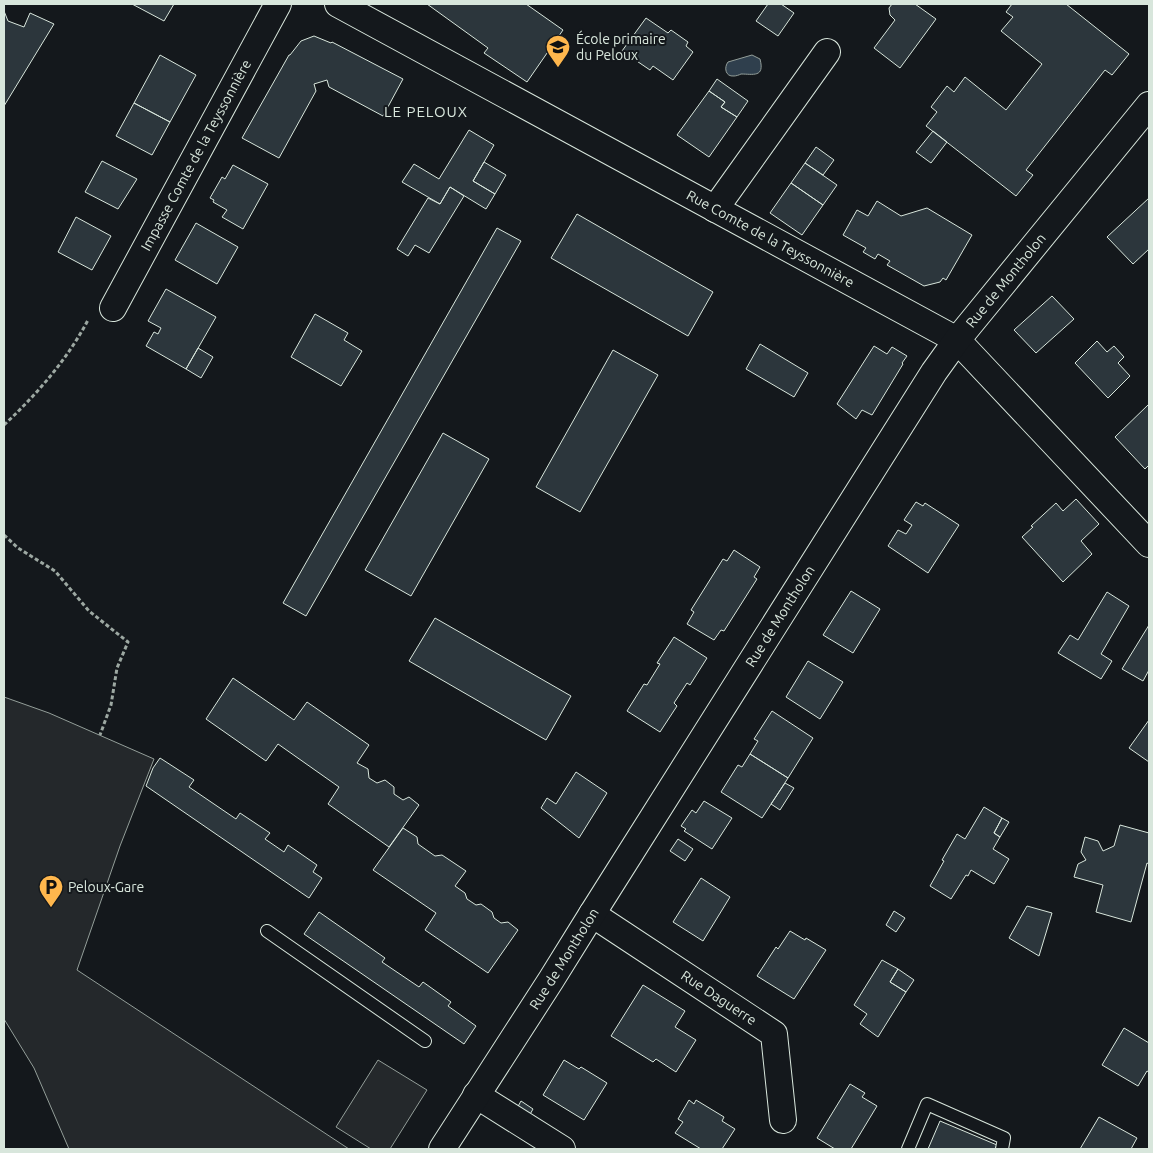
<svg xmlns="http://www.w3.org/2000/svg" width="1153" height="1153" font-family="Ubuntu,sans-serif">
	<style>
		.parking { fill: #24282b; stroke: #939e99 }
		.water { fill: #2f3f4d; stroke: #939e99 }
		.building { fill: #2c363c; stroke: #d8e6dc }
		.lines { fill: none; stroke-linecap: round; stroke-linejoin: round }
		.lane-casing { stroke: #d8e6dc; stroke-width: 14 }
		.street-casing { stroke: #d8e6dc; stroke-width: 28 }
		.path { stroke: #9da8a2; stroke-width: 3; stroke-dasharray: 4 2.5; stroke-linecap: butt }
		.lane { stroke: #14181c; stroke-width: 12 }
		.street { stroke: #14181c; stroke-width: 26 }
		.labels { text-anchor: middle; stroke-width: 4; stroke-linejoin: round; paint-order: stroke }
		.poi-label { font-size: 14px; fill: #d8e6dc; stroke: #14181c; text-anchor: start }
		.street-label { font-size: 14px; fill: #d8e6dc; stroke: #14181c }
		.neighbourhood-label { font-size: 15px; letter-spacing: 1px; fill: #d8e6dc; stroke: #14181c }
	</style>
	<rect width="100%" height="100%" fill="#14181c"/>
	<path class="parking" d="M 4,697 L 49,713 L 154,759 L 120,846 L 77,970 L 349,1149 L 69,1149 L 34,1068 L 4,1019 Z
		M 378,1060 L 427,1090 L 390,1149 L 371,1149 L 336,1127 Z"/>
	<path class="water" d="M 752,55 L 760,59 C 765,78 753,74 741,74 C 739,75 736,76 734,76 C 725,77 724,67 728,62 Z"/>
	<path class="building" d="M 132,4 L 174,4 L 164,21 Z
		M 427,4 L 526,4 L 563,30 L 527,82 L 484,53 L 488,48 Z
		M 768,4 L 781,4 L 794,13 L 778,36 L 756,21 Z
		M 892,4 L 915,4 L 936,19 L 900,68 L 874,48 L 895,20 L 890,15 L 889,8 Z
		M 1012,4 L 1066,4 L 1129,54 L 1112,75 L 1105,70 L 1026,170 L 1033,175 L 1016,196 L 926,126 L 937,112 L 931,107 L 947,86 L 954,92 L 965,77 L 1006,110 L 1042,64 L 1001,31 L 1013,17 L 1006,12 Z
		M 4,11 L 8,21 L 24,27 L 30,13 L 54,24 L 4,106 Z
		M 646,18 L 668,33 L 671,30 L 688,42 L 686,46 L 693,52 L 673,80 L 653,66 L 650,70 L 622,51 Z
		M 314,36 L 331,43 L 332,42 L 403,79 L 383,116 L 329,87 L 327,80 L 314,84 L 316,91 L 279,158 L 242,138 L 289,55 L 290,55 L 301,41 Z
		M 160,55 L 196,75 L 170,122 L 134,103 Z
		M 717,79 L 748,101 L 737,117 L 721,107 L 725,102 L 709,91 Z
		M 709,91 L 725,102 L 721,107 L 737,117 L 709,157 L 677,135 Z
		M 134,103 L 170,122 L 152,155 L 116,136 Z
		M 469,130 L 494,145 L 473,181 L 495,194 L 486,209 L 450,187 L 440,204 L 402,182 L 414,164 L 439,179 Z
		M 933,131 L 947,142 L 931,163 L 916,152 Z
		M 816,147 L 834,160 L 823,175 L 805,163 Z
		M 102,161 L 137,179 L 118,209 L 85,192 Z
		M 484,162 L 506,175 L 495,194 L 473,181 Z
		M 805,163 L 837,185 L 823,205 L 791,183 Z
		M 233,165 L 268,184 L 243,229 L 222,217 L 227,210 L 213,202 L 214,200 L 210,198 L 222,177 L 225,179 Z
		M 791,183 L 823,205 L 802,235 L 770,213 Z
		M 450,187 L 464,196 L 429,253 L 415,245 L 408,256 L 397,249 L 428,198 L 440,204 Z
		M 1149,198 L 1149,249 L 1133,264 L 1107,237 Z
		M 877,201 L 901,216 L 927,208 L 972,235 L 946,280 L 943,278 L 940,282 L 924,286 L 887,265 L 890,261 L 878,254 L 875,259 L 863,252 L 866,248 L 843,235 L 857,210 L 868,216 Z
		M 577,214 L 713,292 L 688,336 L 551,258 Z
		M 76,217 L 111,236 L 92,270 L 58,252 Z
		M 196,223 L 238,247 L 217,284 L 175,260 Z
		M 497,228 L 521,241 L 306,616 L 283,603 Z
		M 166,289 L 216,317 L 186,369 L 146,346 L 154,332 L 158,334 L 161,328 L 148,321 Z
		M 1052,296 L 1074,319 L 1036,353 L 1014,330 Z
		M 315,314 L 348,333 L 344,340 L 362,351 L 341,386 L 291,357 Z
		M 1097,341 L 1107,352 L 1114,346 L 1124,357 L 1118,363 L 1130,376 L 1108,398 L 1075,363 Z
		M 760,344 L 808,373 L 794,397 L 746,369 Z
		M 874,346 L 887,354 L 892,347 L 907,356 L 902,363 L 903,364 L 872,415 L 862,410 L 856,419 L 837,404 Z
		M 198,348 L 213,357 L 201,378 L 186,369 Z
		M 613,350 L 658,375 L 580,512 L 536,487 Z
		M 1149,404 L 1149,465 L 1145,469 L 1115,437 Z
		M 443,433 L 489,459 L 411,596 L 365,570 Z
		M 1076,499 L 1099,524 L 1081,541 L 1092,554 L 1063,582 L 1022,537 L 1033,527 L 1031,526 L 1056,503 L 1063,511 Z
		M 916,502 L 923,506 L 925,503 L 959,525 L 928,573 L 888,546 L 898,530 L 906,534 L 912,525 L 904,520 Z
		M 734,550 L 760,567 L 754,577 L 757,579 L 724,631 L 721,630 L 714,640 L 687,624 L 694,612 L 691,610 L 723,559 L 727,561 Z
		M 851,591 L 880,609 L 853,653 L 823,635 Z
		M 1107,592 L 1129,606 L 1101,654 L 1112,661 L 1101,679 L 1058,653 L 1070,635 L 1078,640 Z
		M 435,618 L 571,696 L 546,740 L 409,661 Z
		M 1149,625 L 1149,670 L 1143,681 L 1122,669 Z
		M 674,637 L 707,658 L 690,685 L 687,683 L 674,703 L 677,706 L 660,732 L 627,711 L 644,684 L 647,685 L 660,664 L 657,663 Z
		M 808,661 L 843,682 L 820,719 L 786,697 Z
		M 233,678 L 294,720 L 307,702 L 369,745 L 357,763 L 368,769 L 369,778 L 377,783 L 385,780 L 394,787 L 394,794 L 403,800 L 409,797 L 419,805 L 389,847 L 328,804 L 339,787 L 278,744 L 266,761 L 206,719 Z
		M 772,711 L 813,738 L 788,778 L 750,754 L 758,741 L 754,739 Z
		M 1149,720 L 1149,762 L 1129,748 Z
		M 750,754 L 788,778 L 762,818 L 721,792 L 738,765 L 742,767 Z
		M 160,758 L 194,780 L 189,787 L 236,819 L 240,813 L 270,833 L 265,839 L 284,852 L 288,845 L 317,865 L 313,872 L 322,878 L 309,898 L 146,786 L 153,768 Z
		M 576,772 L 607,793 L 579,838 L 541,808 L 547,798 L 556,804 Z
		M 785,783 L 794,788 L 780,810 L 771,804 Z
		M 704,801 L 732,818 L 712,849 L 684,831 L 686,829 L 681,826 L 692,810 L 696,813 Z
		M 984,807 L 1002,818 L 994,833 L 1000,837 L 993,849 L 1009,859 L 994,884 L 971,870 L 968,876 L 966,875 L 951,899 L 930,886 L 944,861 L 942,860 L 957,834 L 965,839 Z
		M 1002,818 L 1009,822 L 1000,837 L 994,833 Z
		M 1120,825 L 1149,833 L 1149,864 L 1147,863 L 1131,922 L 1096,912 L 1103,885 L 1074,877 L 1078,864 L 1086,860 L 1081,852 L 1085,837 L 1098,841 L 1103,851 L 1114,846 Z
		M 403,828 L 417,837 L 418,844 L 435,856 L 442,855 L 466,871 L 455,886 L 465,893 L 467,899 L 476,905 L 481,904 L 492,912 L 494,918 L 501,923 L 508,922 L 518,930 L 488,973 L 425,930 L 436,913 L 373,870 Z
		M 678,839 L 693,849 L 685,861 L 670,851 Z
		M 701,878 L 730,897 L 703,941 L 673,922 Z
		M 1027,906 L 1052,913 L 1039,956 L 1009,938 Z
		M 894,911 L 905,918 L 896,932 L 886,925 Z
		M 319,912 L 385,958 L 382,962 L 419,987 L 423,982 L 451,1002 L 448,1006 L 476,1026 L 464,1044 L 304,934 Z
		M 790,931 L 805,940 L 806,938 L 826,950 L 794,999 L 757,976 L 776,947 L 778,949 Z
		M 882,960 L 898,969 L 890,982 L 906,992 L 878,1037 L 860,1024 L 867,1014 L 854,1005 Z
		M 898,969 L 914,980 L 906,992 L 890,982 Z
		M 643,985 L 685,1011 L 675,1027 L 696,1040 L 676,1072 L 656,1059 L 653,1062 L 611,1036 Z
		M 1124,1028 L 1149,1043 L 1149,1072 L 1147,1071 L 1138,1086 L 1102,1065 Z
		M 564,1060 L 579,1069 L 581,1067 L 607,1083 L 584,1120 L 543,1095 Z
		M 850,1084 L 865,1093 L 862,1097 L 877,1106 L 851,1149 L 835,1149 L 817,1138 Z
		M 689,1100 L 694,1104 L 696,1100 L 724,1117 L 722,1121 L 735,1129 L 722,1149 L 701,1149 L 675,1133 L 683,1122 L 678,1119 Z
		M 521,1101 L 533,1109 L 528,1118 L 516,1110 Z
		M 1099,1117 L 1137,1138 L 1131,1149 L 1080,1149 Z
		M 940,1121 L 997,1145 L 995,1149 L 928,1149 Z"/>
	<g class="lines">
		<defs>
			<path id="lane" d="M 267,931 L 425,1041
				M 908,1149 L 927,1104 L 1004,1138 L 1002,1149"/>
			<g id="street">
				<path id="s1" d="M 338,4 L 957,340 L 1149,544"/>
				<path d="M 715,209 L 827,52"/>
				<path id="s2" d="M 113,308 L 278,4"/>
				<path id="s3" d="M 592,914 L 774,1034 L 783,1120"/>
				<path d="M 476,1095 L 562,1149"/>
				<path id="s4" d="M 442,1149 L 551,980 L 592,914 L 934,372 L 957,340 L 1149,105"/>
			</g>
		</defs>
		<use href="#lane" class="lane-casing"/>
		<use href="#street" class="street-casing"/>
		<path class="path" d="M 4,425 C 37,394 67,360 88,320
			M 4,535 L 18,548 L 55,571 L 89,611 L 128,642 L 117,668 L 111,705 L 100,735"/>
		<use href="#lane" class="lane"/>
		<use href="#street" class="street"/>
	</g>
	<defs>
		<symbol id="school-pin" viewBox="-11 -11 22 30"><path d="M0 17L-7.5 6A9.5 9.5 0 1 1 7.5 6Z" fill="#ffb74d" stroke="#14181c"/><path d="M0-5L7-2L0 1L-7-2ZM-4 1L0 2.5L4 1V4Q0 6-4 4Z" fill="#111"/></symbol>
		<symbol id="parking-pin" viewBox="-11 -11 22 30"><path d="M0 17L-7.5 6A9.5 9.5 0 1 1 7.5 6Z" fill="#ffb74d" stroke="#14181c"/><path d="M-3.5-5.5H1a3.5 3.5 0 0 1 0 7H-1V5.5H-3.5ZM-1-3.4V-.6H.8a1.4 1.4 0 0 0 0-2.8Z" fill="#111"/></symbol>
	</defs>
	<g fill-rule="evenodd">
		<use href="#school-pin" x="544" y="33" width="28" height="38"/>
		<use href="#parking-pin" x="37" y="873" width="28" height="38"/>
	</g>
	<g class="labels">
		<g class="poi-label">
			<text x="576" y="44">École primaire<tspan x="576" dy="16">du Peloux</tspan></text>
			<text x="68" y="892">Peloux-Gare</text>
		</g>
		<g class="street-label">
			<text dy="5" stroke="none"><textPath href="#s2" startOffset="174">Impasse Comte de la Teyssonnière</textPath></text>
			<text dy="5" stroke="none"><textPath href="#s1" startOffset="492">Rue Comte de la Teyssonnière</textPath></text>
			<text dy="5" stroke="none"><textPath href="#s4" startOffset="1036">Rue de Montholon</textPath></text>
			<text dy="5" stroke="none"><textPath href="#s4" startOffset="631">Rue de Montholon</textPath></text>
			<text dy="5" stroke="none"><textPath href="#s4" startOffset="226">Rue de Montholon</textPath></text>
			<text dy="5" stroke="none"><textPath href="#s3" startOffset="152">Rue Daguerre</textPath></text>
		</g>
		<g class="neighbourhood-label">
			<text x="426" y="117">LE PELOUX</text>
		</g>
	</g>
	<rect width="1153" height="1153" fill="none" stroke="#d8e6dc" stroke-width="10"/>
</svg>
